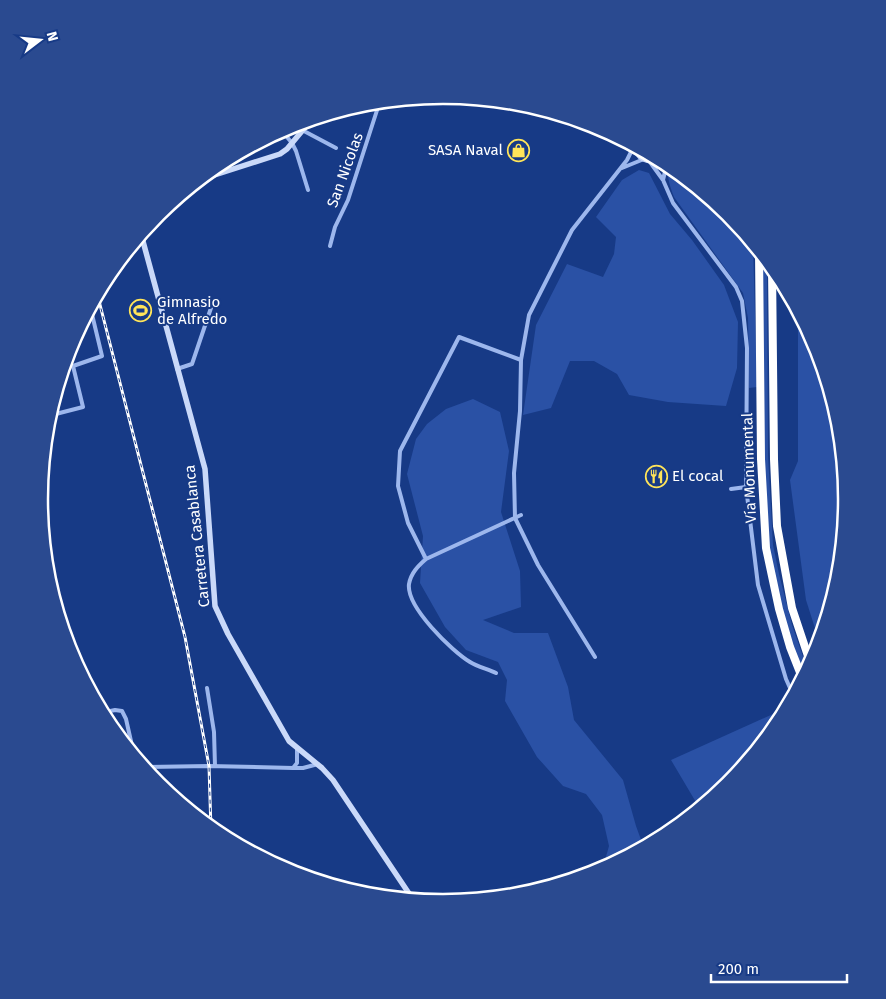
<svg xmlns="http://www.w3.org/2000/svg" width="886" height="999" font-family="'Fira Sans',sans-serif">
	<style>
		.green { fill: #2a51a5 }
		.lines { fill: none; stroke-linecap: round; stroke-linejoin: round }
		.minor { stroke: #9db7ed; stroke-width: 4 }
		.secondary { stroke: #cad9f9; stroke-width: 5.5 }
		.motorway { stroke: #fff; stroke-width: 8 }
		.rail-casing { stroke: #fff; stroke-width: 3 }
		.rail { stroke: #173a86; stroke-width: 1; stroke-dasharray: 4; stroke-linecap: butt }
		.labels { text-anchor: middle; stroke-width: 4; stroke-linejoin: round; paint-order: stroke }
		.poi-label { font-size: 15px; fill: #fff; stroke: #173a86; text-anchor: start }
		.street-label { font-size: 15px; fill: #fff; stroke: #173a86 }
		.rim { fill: none; stroke: #fff; stroke-width: 2.5 }
	</style>
	<rect width="100%" height="100%" fill="#173a86"/>
	<path class="green" d="M 669,165 L 729,214 L 753,243 L 757,387 L 749,388 L 748,318 L 743,293 L 674,197 C 670,186 666,176 669,165 Z
		M 639,170 L 649,173 L 670,214 L 692,240 L 724,285 L 738,322 L 737,368 L 726,406 L 668,402 L 629,395 L 617,374 L 594,361 L 570,361 L 551,408 L 523,415 L 536,325 L 567,264 L 603,277 L 614,254 L 616,237 L 596,217 L 622,180 Z
		M 763,255 L 767,260 L 768,455 L 773,545 L 779,574 L 792,625 L 808,671 L 805,676 C 788,637 775,590 769,548 C 764,504 764,456 764,411 C 763,359 763,307 763,255 Z
		M 801,316 L 817,345 L 840,421 L 847,500 L 839,579 L 820,644 L 806,600 L 790,480 L 798,461 L 798,329 Z
		M 473,399 L 500,412 L 509,451 L 501,512 L 520,571 L 521,607 L 483,620 L 514,633 L 548,633 L 568,687 L 574,720 L 623,780 L 636,826 L 644,848 L 602,871 L 609,846 L 602,815 L 586,794 L 563,786 L 537,757 L 505,701 L 507,680 L 498,662 L 466,650 L 445,627 L 420,583 L 423,536 L 407,474 L 416,439 L 427,424 L 446,409 Z
		M 782,710 L 785,713 L 779,724 L 729,786 L 700,809 L 671,760 Z
		M 152,780 L 172,784 L 185,808 Z"/>
	<g class="lines">
		<path class="minor" d="M 281,130 L 292,143 L 296,151 L 308,190
			M 302,130 L 336,148
			M 650,162 L 663,180 L 673,203 L 736,287 L 742,301 L 747,348 L 746,487 L 758,585 L 786,679 L 794,697
			M 622,168 L 644,159
			M 663,180 L 667,163
			M 330,246 L 335,227 L 348,200 L 380,101
			M 177,369 L 192,364 L 213,302
			M 48,416 L 83,407 L 73,366 L 102,356 L 90,306
			M 731,489 L 746,487
			M 43,524 L 45,563
			M 426,559 L 408,523 L 398,486 L 400,451 L 459,337 L 521,360
			M 595,657 L 538,565 L 515,518 L 514,473 L 520,411 L 521,360 L 529,315 L 572,230 L 627,160 L 634,146
			M 496,673 C 488,669 478,667 470,662 C 452,651 406,607 409,584 C 411,573 418,566 426,559 L 521,515
			M 207,688 L 214,732 L 215,766
			M 101,713 L 115,710 L 122,711 L 126,719 L 135,759
			M 139,764 L 147,767 L 209,766 L 293,768 L 303,768 L 318,764
			M 293,768 L 297,763 L 297,749"/>
		<path class="secondary" d="M 634,145 C 637,159 647,163 660,160
			M 199,180 L 280,154 L 287,149 L 312,119
			M 141,234 L 205,469 L 215,606 L 228,634 L 289,741 L 322,768 L 333,780 L 414,901"/>
		<path class="motorway" d="M 759,251 L 761,459 L 766,548 L 779,609 L 790,647 L 803,680
			M 772,266 L 774,459 L 777,526 L 792,608 L 811,665"/>
		<defs>
			<path id="rail" d="M 97,293 L 185,637 L 209,766 L 211,830"/>
		</defs>
		<use href="#rail" class="rail-casing"/>
		<use href="#rail" class="rail"/>
	</g>
	<defs>
		<symbol id="shop-ring" viewBox="-11 -11 22 22"><circle r="9.5" fill="#173a86" stroke="#ffe459" stroke-width="1.5"/><path d="M-5-2.5h2.3a2.7 3.5 0 0 1 5.4 0H5L5.5 6h-11ZM-1.5-2.5h3a1.5 2.3 0 0 0-3 0Z" fill="#ffe459"/></symbol>
		<symbol id="stadium-ring" viewBox="-11 -11 22 22"><circle r="9.5" fill="#173a86" stroke="#ffe459" stroke-width="1.5"/><path d="M0-5a6.5 5 0 1 0 0 10a6.5 5 0 1 0 0-10ZM-3.5-1.8h7v3.6h-7Z" fill="#ffe459"/></symbol>
		<symbol id="restaurant-ring" viewBox="-11 -11 22 22"><circle r="9.5" fill="#173a86" stroke="#ffe459" stroke-width="1.5"/><path d="M-5-6h1v4h1v-4h1v4h1v-4h1v5L-1.5 .5V6h-2V.5L-5-1ZM5-6V6H3V1.5H1.5Q1.5-4 5-6Z" fill="#ffe459"/></symbol>
	</defs>
	<g fill-rule="evenodd">
		<use href="#shop-ring" x="506" y="138" width="25" height="25"/>
		<use href="#stadium-ring" x="128" y="298" width="25" height="25"/>
		<use href="#restaurant-ring" x="644" y="464" width="25" height="25"/>
	</g>
	<g class="labels">
		<g class="poi-label">
			<text x="503" y="155" text-anchor="end">SASA Naval</text>
			<text x="157" y="307">Gimnasio<tspan x="157" dy="17">de Alfredo</tspan></text>
			<text x="672" y="481">El cocal</text>
		</g>
		<g class="street-label">
			<text transform="translate(345 170) rotate(-70)" y="5">San Nicolas</text>
			<text transform="translate(749 468) rotate(-92)" y="5">Vía Monumental</text>
			<text transform="translate(197 536) rotate(-96)" y="5">Carretera Casablanca</text>
		</g>
	</g>
	<path d="M0 0H886V999H0ZM48 499a395 395 0 1 1 790 0a395 395 0 1 1-790 0Z" fill="#2a4a90" fill-rule="evenodd"/>
	<path class="rim" d="M48 499a395 395 0 1 1 790 0a395 395 0 1 1-790 0Z"/>
	<g transform="translate(40 40) rotate(74)" stroke="#173a86" stroke-width="4" paint-order="stroke">
	<path d="M0-4L9 19L0 12L-9 19Z" fill="#ffffff"/>
	<text y="-8" font-size="14" font-weight="bold" text-anchor="middle" fill="#ffffff">N</text>
	</g>
	<path d="M711 974v8h136v-8" fill="none" stroke="#ffffff" stroke-width="2.5"/>
	<text x="718" y="974" font-size="15" fill="#ffffff" stroke="#173a86" stroke-width="4" paint-order="stroke">200 m</text>
</svg>
